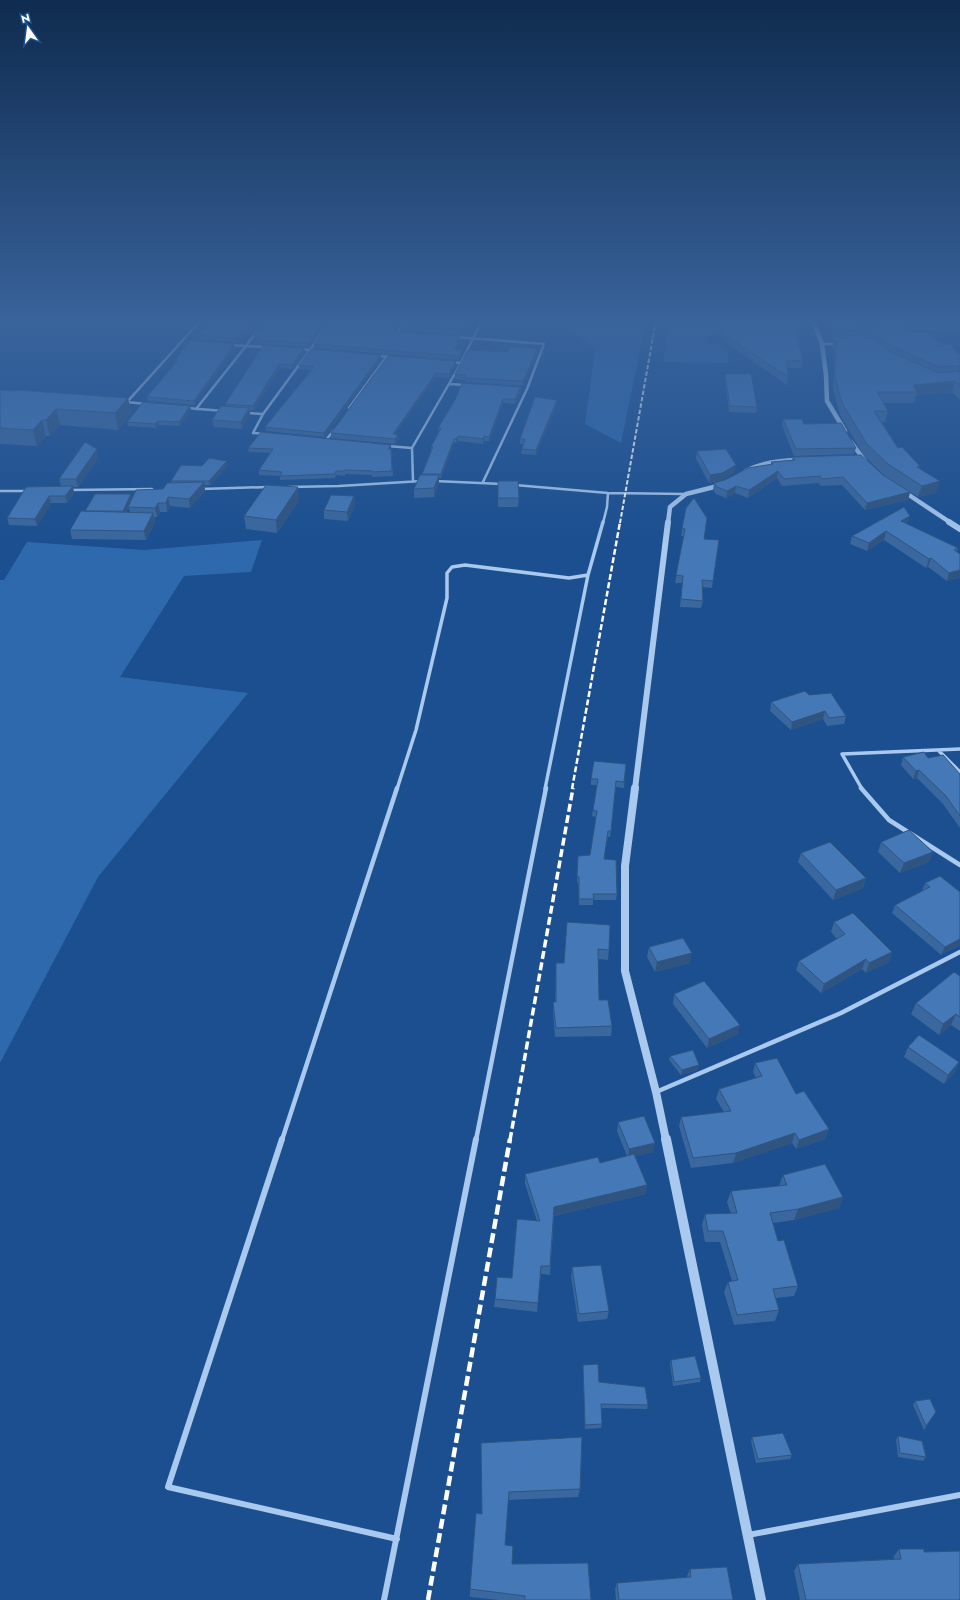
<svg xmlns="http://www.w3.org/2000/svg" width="960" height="1600" font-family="Jost,sans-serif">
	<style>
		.green { fill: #2e69ad }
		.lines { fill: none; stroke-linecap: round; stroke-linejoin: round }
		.minor-far3 { stroke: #a9c9ee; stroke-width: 2.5 }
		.minor-far2 { stroke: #a9c9ee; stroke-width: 3.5 }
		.minor-far1 { stroke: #a9c9ee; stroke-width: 4.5 }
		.minor { stroke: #a9c9ee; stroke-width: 6 }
		.tertiary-far3 { stroke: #a9c9ee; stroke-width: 4.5 }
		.tertiary-far2 { stroke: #a9c9ee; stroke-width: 6 }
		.tertiary-far1 { stroke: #a9c9ee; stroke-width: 8 }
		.tertiary { stroke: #a9c9ee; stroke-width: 10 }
		.rail-far3 { stroke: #fff; stroke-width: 2; stroke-dasharray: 4.5 2; stroke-linecap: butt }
		.rail-far2 { stroke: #fff; stroke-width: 2.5; stroke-dasharray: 6 2.5; stroke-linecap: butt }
		.rail-far1 { stroke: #fff; stroke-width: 3.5; stroke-dasharray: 8 3.5; stroke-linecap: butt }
		.rail { stroke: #fff; stroke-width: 4.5; stroke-dasharray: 10 4.5; stroke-linecap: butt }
		.wall { fill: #3a679d }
		.shaded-wall { fill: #305480 }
		.building { fill: #4478b7; stroke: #305480 }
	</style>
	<rect width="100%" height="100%" fill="#1b4f8f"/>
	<path class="green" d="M 562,320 L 646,320 L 621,443 L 585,424 L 595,350 Z
		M 670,320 L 702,320 L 722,329 L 702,339 L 708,345 L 718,344 L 727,351 L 729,363 L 663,362 Z
		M 875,320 L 960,320 L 960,330 L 883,330 Z
		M 262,540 L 251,572 L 184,576 L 120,677 L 248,693 L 98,877 L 0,1063 L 0,580 L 4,580 L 27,542 L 144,550 Z"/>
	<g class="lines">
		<path class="minor-far3" d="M 257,331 L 246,346 L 267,347
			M 400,333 L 397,333 L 404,320
			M 455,337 L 544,344 L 527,389 L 483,482
			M 822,344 L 838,344
			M 230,345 L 246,346
			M 299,349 L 310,350 L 330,320
			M 377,356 L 392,357
			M 451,362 L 461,363
			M 449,384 L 466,385
			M 146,404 L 127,402 L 201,320
			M 187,408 L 224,411
			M 349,408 L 387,356
			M 196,409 L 246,346
			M 246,413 L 263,414 L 310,350 L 315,350
			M 263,414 L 253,433 L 264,434
			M 326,440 L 334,430
			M 387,446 L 412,448
			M 413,481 L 412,448 L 461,363 L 482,320
			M 435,481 L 502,484
			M 515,485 L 608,493 L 686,494
			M 289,487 L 339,486 L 422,481
			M 201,489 L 268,487
			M 69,490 L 152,489
			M 0,491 L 28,491
			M 603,523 L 607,507 L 608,493"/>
		<path class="minor-far2" d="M 938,750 L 960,772
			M 397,789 L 416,730 L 447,598 L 447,573 L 452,567 L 465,565 L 569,578 L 588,575
			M 545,789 L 588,575 L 603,522
			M 862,789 L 842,754 L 960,749"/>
		<path class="minor-far1" d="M 861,788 L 889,820 L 960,865
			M 656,1092 L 841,1013 L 960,952
			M 282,1140 L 397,788
			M 476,1140 L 546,788"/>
		<path class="minor" d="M 282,1139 L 168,1487 L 397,1539
			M 748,1535 L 960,1495
			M 384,1600 L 476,1139"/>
		<path class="tertiary-far3" d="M 813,320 L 822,344 L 826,375 L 827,401 L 845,431
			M 851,442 L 865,461
			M 746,471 C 763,462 781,460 800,460
			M 903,491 L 951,523
			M 668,523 L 670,507 L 686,494 L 722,485"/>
		<path class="tertiary-far2" d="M 949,522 L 960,529
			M 635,789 L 668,522"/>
		<path class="tertiary-far1" d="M 635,788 L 625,866 L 625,971 L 656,1092 L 666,1140"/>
		<path class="tertiary" d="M 666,1139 L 761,1600"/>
		<path class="rail-far3" d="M 620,523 L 656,320"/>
		<path class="rail-far2" d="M 572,789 L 620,522"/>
		<path class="rail-far1" d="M 510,1140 L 573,788"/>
		<path class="rail" d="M 428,1600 L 510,1139"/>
	</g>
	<path class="wall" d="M 210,320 L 263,320 L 250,336 L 245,332 L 238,342 L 198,339 L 198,335 Z
		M 328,320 L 309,347 L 263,344 L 255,339 L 254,335 Z
		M 330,320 L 390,320 L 389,321 L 398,326 L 395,330 L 396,332 L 459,336 L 460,340 L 456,349 L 462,354 L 459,360 L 315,348 L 314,344 Z
		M 444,320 L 472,320 L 471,323 L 466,323 L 461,335 L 401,331 L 401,325 L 443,323 Z
		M 540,320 L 556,320 L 555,324 L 540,323 Z
		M 708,320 L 798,320 L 801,329 L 800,336 L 797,336 L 803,361 L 801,368 L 787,368 L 788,377 L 787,385 L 728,344 Z
		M 830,320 L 854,320 L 857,325 L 909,332 L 943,345 L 960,356 L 960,400 L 952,392 L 916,395 L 914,403 L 883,403 L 888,411 L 885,422 L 881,422 L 898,448 L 920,468 L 936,493 L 918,497 L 885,476 L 864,456 L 840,415 L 833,388 L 835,355 L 832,347 L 834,341 L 832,341 Z
		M 234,344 L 234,348 L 194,405 L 148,401 L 147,397 L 175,363 L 175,360 Z
		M 263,346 L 304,348 L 305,352 L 293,369 L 280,368 L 254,410 L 250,410 L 250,416 L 242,429 L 214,427 L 212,420 L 226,406 L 225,404 Z
		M 537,349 L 537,354 L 523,386 L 465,382 L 465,380 L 455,379 L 455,374 L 507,352 Z
		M 381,355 L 381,359 L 325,437 L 266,431 L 265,427 L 311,370 L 299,369 L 299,365 Z
		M 388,356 L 456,361 L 456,365 L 449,378 L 436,377 L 395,434 L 399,439 L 395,444 L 331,438 L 331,433 Z
		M 725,374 L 757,407 L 756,413 L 729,412 L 725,379 Z
		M 521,387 L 521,391 L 515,404 L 503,403 L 489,441 L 484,441 L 483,444 L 458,441 L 456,443 L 454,443 L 441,478 L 439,478 L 439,484 L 434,497 L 414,498 L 414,489 L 422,475 L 422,474 L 431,451 L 431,447 L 438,433 L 438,428 Z
		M 0,390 L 128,398 L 131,414 L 118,430 L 60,425 L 50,436 L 46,436 L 37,446 L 0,444 Z
		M 557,400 L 557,405 L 536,455 L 521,454 L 523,444 L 520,444 L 520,439 Z
		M 190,406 L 191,410 L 180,426 L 159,425 L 156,428 L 128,426 L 127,422 Z
		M 783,419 L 804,424 L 856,448 L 854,454 L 794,456 L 782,426 Z
		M 391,445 L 393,476 L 372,477 L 372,475 L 345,474 L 345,476 L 336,475 L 335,478 L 280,480 L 280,476 L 259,475 L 259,470 L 270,453 L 249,452 L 248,448 Z
		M 697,451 L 734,473 L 721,480 L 709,483 L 696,459 Z
		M 99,457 L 78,487 L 73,487 L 74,493 L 67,503 L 51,503 L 37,526 L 9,525 L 7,518 L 61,486 L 59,479 Z
		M 793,457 L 883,475 L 910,492 L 908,500 L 865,510 L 842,485 L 821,486 L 818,483 L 782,486 L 777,478 L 748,498 L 735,493 L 726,498 L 716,494 L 713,490 L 714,483 L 771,465 L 771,462 L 792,460 Z
		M 228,465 L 210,485 L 204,485 L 205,491 L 190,508 L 170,506 L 167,512 L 160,512 L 157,517 L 154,517 L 155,522 L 146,540 L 72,539 L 70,530 L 85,511 L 131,494 L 132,499 L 126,512 L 130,512 L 128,507 L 163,489 L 171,483 L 171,481 L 202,466 Z
		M 498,481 L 519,498 L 518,507 L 498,507 Z
		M 354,496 L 355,505 L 348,521 L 324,519 L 324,510 Z
		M 299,500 L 277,533 L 246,529 L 244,516 Z
		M 686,508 L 704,539 L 719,540 L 712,588 L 702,587 L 703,601 L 701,608 L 680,607 L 682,583 L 675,583 L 684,536 L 681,536 Z
		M 907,524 L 958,548 L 957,552 L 960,554 L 960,578 L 947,581 L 928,567 L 926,568 L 884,540 L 867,551 L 850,544 L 852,536 Z
		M 809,695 L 846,716 L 844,724 L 827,726 L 823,719 L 791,730 L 770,711 L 771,702 Z
		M 903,757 L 928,758 L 960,774 L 960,828 L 943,804 L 917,778 L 913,779 L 901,765 Z
		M 626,764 L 624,788 L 616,787 L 610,837 L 608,837 L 604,859 L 617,894 L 616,900 L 593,900 L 593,905 L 579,905 L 578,883 L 577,882 L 578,856 L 590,855 L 596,817 L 592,816 L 597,785 L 591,785 L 591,779 Z
		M 881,842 L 933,852 L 929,862 L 900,873 L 878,852 Z
		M 801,853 L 866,878 L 863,888 L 833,900 L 798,862 Z
		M 940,876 L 960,945 L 941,955 L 892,913 L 895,905 L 922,891 L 925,883 Z
		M 567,922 L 609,950 L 608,960 L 598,959 L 599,1000 L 612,1026 L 611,1036 L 555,1037 L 553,1011 L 553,1002 L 555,1002 L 556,963 L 564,963 Z
		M 834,922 L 892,952 L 889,962 L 866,973 L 862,969 L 821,993 L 796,970 L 799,961 L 837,939 L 831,932 Z
		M 649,947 L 690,963 L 655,972 L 647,957 Z
		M 960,976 L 960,1031 L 951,1025 L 939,1035 L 911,1014 L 916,1003 Z
		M 674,994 L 738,1034 L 707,1048 L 673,1004 Z
		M 908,1047 L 959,1062 L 955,1072 L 944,1084 L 904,1057 Z
		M 670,1056 L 698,1070 L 681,1075 L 669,1060 Z
		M 755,1063 L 796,1094 L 829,1129 L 825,1139 L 796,1149 L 792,1143 L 733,1163 L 691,1168 L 679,1126 L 681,1117 L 724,1112 L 716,1099 L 719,1089 L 756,1078 L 753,1072 Z
		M 618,1122 L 655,1143 L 653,1152 L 635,1156 L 647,1185 L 645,1194 L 554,1216 L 550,1275 L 541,1274 L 537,1312 L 494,1307 L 495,1299 L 512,1278 L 537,1221 L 525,1184 L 525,1174 L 600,1163 L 627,1156 L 617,1131 Z
		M 783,1175 L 843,1197 L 839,1208 L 794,1220 L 773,1223 L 778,1241 L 798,1286 L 794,1296 L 776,1298 L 779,1310 L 775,1321 L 734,1325 L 724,1292 L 728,1282 L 732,1281 L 720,1242 L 705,1242 L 702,1225 L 705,1214 L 731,1214 L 727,1202 L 731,1191 L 779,1186 Z
		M 572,1267 L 609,1311 L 607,1319 L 578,1322 L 571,1276 Z
		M 671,1360 L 701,1378 L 700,1382 L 673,1386 L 670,1364 Z
		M 583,1365 L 599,1382 L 648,1405 L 647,1409 L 601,1408 L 602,1424 L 601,1428 L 585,1429 L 583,1369 Z
		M 915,1401 L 936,1412 L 924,1430 L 913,1405 Z
		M 898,1436 L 926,1457 L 923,1461 L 898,1457 L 896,1440 Z
		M 752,1437 L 792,1455 L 790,1459 L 756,1463 L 751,1441 Z
		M 481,1443 L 580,1489 L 578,1497 L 508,1500 L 505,1545 L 512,1564 L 591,1600 L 499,1600 L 470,1597 L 470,1589 L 482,1514 Z
		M 899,1549 L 924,1552 L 960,1600 L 800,1600 L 794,1571 L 798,1564 L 894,1559 L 894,1556 Z
		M 690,1569 L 733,1600 L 616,1600 L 615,1589 L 617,1583 L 687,1577 L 687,1576 Z"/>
	<path class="shaded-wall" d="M 259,320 L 263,320 L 250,336 L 250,331 Z
		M 325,320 L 328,320 L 309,347 L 308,343 Z
		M 465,320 L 466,320 L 466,323 L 461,335 L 461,329 Z
		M 398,322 L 398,326 L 394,333 L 394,329 Z
		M 244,328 L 245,332 L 238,342 L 237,338 Z
		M 459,336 L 460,340 L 455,353 L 455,349 Z
		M 234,344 L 234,348 L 194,405 L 194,401 Z
		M 304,348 L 305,352 L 293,369 L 292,365 Z
		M 537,349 L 537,354 L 523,386 L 523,381 Z
		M 462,350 L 462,354 L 459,360 L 459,356 Z
		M 381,355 L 381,359 L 325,437 L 324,433 Z
		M 456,361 L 456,365 L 449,378 L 449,374 Z
		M 279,364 L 280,368 L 254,410 L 253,406 Z
		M 436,373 L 436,377 L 393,438 L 393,434 Z
		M 955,381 L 952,392 L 916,395 L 917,392 L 913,385 Z
		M 521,387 L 521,391 L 515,404 L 515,399 Z
		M 128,398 L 131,414 L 118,430 L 115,413 Z
		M 503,399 L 503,403 L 489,441 L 489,437 Z
		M 557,400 L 557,405 L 536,455 L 536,450 Z
		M 190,406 L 191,410 L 180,426 L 179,422 Z
		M 249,408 L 250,416 L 242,429 L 241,422 Z
		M 56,409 L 60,425 L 50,436 L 46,420 Z
		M 42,420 L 46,436 L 37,446 L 33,430 Z
		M 158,421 L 159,425 L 156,428 L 155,424 Z
		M 398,435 L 399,439 L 395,444 L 395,439 Z
		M 458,436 L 458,441 L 456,443 L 456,439 Z
		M 484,436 L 484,441 L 483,444 L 483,439 Z
		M 454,439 L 454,443 L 441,478 L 441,474 Z
		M 391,445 L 391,449 L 388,453 L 388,449 Z
		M 97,449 L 99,457 L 78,487 L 76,479 Z
		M 227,461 L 228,465 L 210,485 L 209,481 Z
		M 736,465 L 734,473 L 721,480 L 709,483 L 710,475 Z
		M 778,471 L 777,478 L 748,498 L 749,490 Z
		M 439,475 L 439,484 L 434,497 L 434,488 Z
		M 940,481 L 936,493 L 918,497 L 922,486 Z
		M 204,482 L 205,491 L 190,508 L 189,499 Z
		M 73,486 L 74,493 L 67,503 L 65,496 Z
		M 736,486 L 735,493 L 726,498 L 727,491 Z
		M 298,487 L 299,500 L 277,533 L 276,520 Z
		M 910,492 L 908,500 L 865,510 L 867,503 Z
		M 131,494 L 132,499 L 124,516 L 123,511 Z
		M 49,496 L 51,503 L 37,526 L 35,519 Z
		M 354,496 L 355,505 L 348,521 L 347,512 Z
		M 168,497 L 170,506 L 167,512 L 166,503 Z
		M 158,503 L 160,512 L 157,517 L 155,508 Z
		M 153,513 L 155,522 L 146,540 L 144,531 Z
		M 910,516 L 907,524 L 901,521 Z
		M 886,531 L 884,540 L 867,551 L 869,543 Z
		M 931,558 L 928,567 L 926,568 L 929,559 Z
		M 960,570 L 960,578 L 947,581 L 949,573 Z
		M 825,711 L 823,719 L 791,730 L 792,722 Z
		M 919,770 L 917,778 L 913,779 L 916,771 Z
		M 933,852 L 929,862 L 900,873 L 904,863 Z
		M 866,878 L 863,888 L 833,900 L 836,890 Z
		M 960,939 L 960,945 L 941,955 L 945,947 Z
		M 892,952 L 889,962 L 866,973 L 869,963 Z
		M 692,953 L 690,963 L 655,972 L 657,962 Z
		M 866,959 L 862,969 L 821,993 L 824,984 Z
		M 956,1014 L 951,1025 L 939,1035 L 943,1024 Z
		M 740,1025 L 738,1034 L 707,1048 L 709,1039 Z
		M 959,1062 L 955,1072 L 944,1084 L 948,1075 Z
		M 699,1065 L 698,1070 L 681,1075 L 682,1070 Z
		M 829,1129 L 825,1139 L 796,1149 L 799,1140 Z
		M 795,1133 L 792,1143 L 733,1163 L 736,1153 Z
		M 655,1143 L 653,1152 L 628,1158 L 629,1149 Z
		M 647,1185 L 645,1194 L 553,1216 L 554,1207 Z
		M 843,1197 L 839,1208 L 794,1220 L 798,1209 Z"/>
	<path class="building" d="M 210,320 L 259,320 L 250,331 L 244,328 L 237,338 L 198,335 Z
		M 265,320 L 325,320 L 308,343 L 263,340 L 254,335 Z
		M 330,320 L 388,320 L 387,321 L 398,322 L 394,329 L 396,332 L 459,336 L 455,349 L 462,350 L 459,356 L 314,344 Z
		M 444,320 L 465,320 L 461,329 L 401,325 L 404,321 L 443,323 Z
		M 715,320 L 798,320 L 801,329 L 796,329 L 803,361 L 787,360 L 788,377 L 729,337 Z
		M 833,320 L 854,320 L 857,325 L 902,324 L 909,332 L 925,331 L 943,345 L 950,344 L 960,356 L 960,366 L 939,367 L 892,346 L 871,330 L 834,330 Z
		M 869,335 L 889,351 L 938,373 L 960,371 L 960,386 L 955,381 L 913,385 L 917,392 L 877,392 L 888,411 L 874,411 L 898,448 L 902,447 L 920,466 L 917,467 L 940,481 L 922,486 L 888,464 L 867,444 L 842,403 L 835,377 L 837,345 L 835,336 Z
		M 193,340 L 234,344 L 194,401 L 147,397 L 178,360 L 175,360 L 190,341 Z
		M 263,346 L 304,348 L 292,365 L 279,364 L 253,406 L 225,404 Z
		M 510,347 L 537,349 L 523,381 L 465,378 L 466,375 L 455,374 L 468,350 L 507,352 Z
		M 311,349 L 381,355 L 324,433 L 265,427 L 314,367 L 299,365 Z
		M 388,356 L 456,361 L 449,374 L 436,373 L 393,434 L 398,435 L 395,439 L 331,433 Z
		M 725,374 L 751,374 L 757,407 L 730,406 Z
		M 462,383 L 521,387 L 515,399 L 503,399 L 489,437 L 484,436 L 483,439 L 458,436 L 456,439 L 454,439 L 441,474 L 422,474 L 433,447 L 431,447 L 441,428 L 438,428 L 455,400 Z
		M 0,390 L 14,391 L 16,390 L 128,398 L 115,413 L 56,409 L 46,420 L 42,420 L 33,430 L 0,428 Z
		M 535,397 L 557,400 L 536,450 L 522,449 L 525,439 L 520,439 Z
		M 143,402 L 190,406 L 179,422 L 158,421 L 155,424 L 127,422 Z
		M 221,406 L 249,408 L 241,422 L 212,420 Z
		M 783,419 L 802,419 L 804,424 L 841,423 L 856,448 L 796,449 Z
		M 261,432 L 391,445 L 388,449 L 391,449 L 392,471 L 372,472 L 372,471 L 345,470 L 344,471 L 336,471 L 335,474 L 280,476 L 282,472 L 259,470 L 273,449 L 248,448 Z
		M 85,442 L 97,449 L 76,479 L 59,479 Z
		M 726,449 L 736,465 L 722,473 L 710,475 L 697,451 Z
		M 861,455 L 883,475 L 910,492 L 867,503 L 843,477 L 822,479 L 820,476 L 784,479 L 778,471 L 749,490 L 736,486 L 727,491 L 717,487 L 714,483 L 725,480 L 748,468 L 773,464 L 771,462 L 795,460 L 793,457 Z
		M 209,458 L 227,461 L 209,481 L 171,481 L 181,465 L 202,466 Z
		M 420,475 L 439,475 L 434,488 L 414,489 Z
		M 498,481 L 518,481 L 519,498 L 498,498 Z
		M 204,482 L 189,499 L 168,497 L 166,503 L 158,503 L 155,508 L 128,507 L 136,490 L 163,489 L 167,483 Z
		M 266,485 L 298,487 L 276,520 L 244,516 Z
		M 73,486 L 65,496 L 49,496 L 35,519 L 7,518 L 26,487 Z
		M 95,494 L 131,494 L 123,511 L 85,511 Z
		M 331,495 L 354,496 L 347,512 L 324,510 Z
		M 694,498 L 707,518 L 704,539 L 719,540 L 713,581 L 702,580 L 703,601 L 681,599 L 683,576 L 676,575 L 685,529 L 682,528 L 686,508 Z
		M 904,507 L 910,516 L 901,521 L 958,548 L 954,550 L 960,554 L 960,570 L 949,573 L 931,558 L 929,559 L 886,531 L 869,543 L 852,536 Z
		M 81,511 L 153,513 L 144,531 L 70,530 Z
		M 805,691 L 809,695 L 831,693 L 846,716 L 829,718 L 825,711 L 792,722 L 771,702 Z
		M 924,752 L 928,758 L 943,755 L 960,774 L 960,816 L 946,796 L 919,770 L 916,771 L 903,757 Z
		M 594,761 L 626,764 L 624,782 L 616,781 L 611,831 L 608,831 L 604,859 L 616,860 L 617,894 L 593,894 L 594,899 L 579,899 L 579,877 L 577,876 L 578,856 L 590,855 L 597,811 L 593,810 L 598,779 L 591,779 Z
		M 909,830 L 933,852 L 904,863 L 881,842 Z
		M 830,842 L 866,878 L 836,890 L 801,853 Z
		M 940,876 L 960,892 L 960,939 L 945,947 L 895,905 L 930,887 L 925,883 Z
		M 853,913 L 892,952 L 869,963 L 866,959 L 824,984 L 799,961 L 845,934 L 834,922 Z
		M 567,922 L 610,925 L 609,950 L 598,949 L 599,1000 L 608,1000 L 612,1026 L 556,1028 L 553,1002 L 556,1002 L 556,963 L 564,963 Z
		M 683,938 L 692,953 L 657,962 L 649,947 Z
		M 954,972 L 960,976 L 960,1017 L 956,1014 L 943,1024 L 916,1003 Z
		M 704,981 L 740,1025 L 709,1039 L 674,994 Z
		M 919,1035 L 959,1062 L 948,1075 L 908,1047 Z
		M 693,1050 L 699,1065 L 682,1070 L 670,1056 Z
		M 777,1058 L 796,1094 L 804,1091 L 829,1129 L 799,1140 L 795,1133 L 736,1153 L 693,1158 L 681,1117 L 731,1111 L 719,1089 L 762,1076 L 755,1063 Z
		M 644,1116 L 655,1143 L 629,1149 L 618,1122 Z
		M 634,1154 L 647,1185 L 554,1207 L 550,1266 L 541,1266 L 538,1303 L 495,1299 L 497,1277 L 512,1278 L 517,1219 L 540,1221 L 525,1174 L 598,1157 L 600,1163 Z
		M 825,1164 L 843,1197 L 798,1209 L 770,1213 L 778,1241 L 784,1240 L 798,1286 L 773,1289 L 779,1310 L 737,1315 L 728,1282 L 738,1280 L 723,1231 L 708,1231 L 705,1214 L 737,1213 L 731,1191 L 787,1185 L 783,1175 Z
		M 601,1265 L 609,1311 L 579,1314 L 572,1267 Z
		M 695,1356 L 701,1378 L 674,1382 L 671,1360 Z
		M 598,1364 L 599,1382 L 645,1387 L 648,1405 L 601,1404 L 602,1424 L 585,1425 L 583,1365 Z
		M 930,1399 L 936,1412 L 926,1426 L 915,1401 Z
		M 783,1433 L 792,1455 L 758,1459 L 752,1437 Z
		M 898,1436 L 922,1441 L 926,1457 L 900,1453 Z
		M 582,1437 L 580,1489 L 509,1492 L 505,1545 L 513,1546 L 512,1564 L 588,1563 L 591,1600 L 525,1600 L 525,1596 L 470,1589 L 476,1513 L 482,1514 L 481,1443 Z
		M 899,1549 L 924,1549 L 924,1552 L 960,1551 L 960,1600 L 806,1600 L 798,1564 L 901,1559 Z
		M 727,1567 L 733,1600 L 619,1600 L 617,1583 L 691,1577 L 690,1569 Z"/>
	<linearGradient id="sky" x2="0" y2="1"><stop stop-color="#0f2b4f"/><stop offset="0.59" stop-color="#39639b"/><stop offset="1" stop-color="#39639b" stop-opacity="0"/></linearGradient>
	<rect width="960" height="544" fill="url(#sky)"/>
	<g transform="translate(28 28) rotate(346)" stroke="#1b4f8f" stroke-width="3" paint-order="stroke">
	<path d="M0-3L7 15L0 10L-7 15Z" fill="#ffffff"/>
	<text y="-6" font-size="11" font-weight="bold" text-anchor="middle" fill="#ffffff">N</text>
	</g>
</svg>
